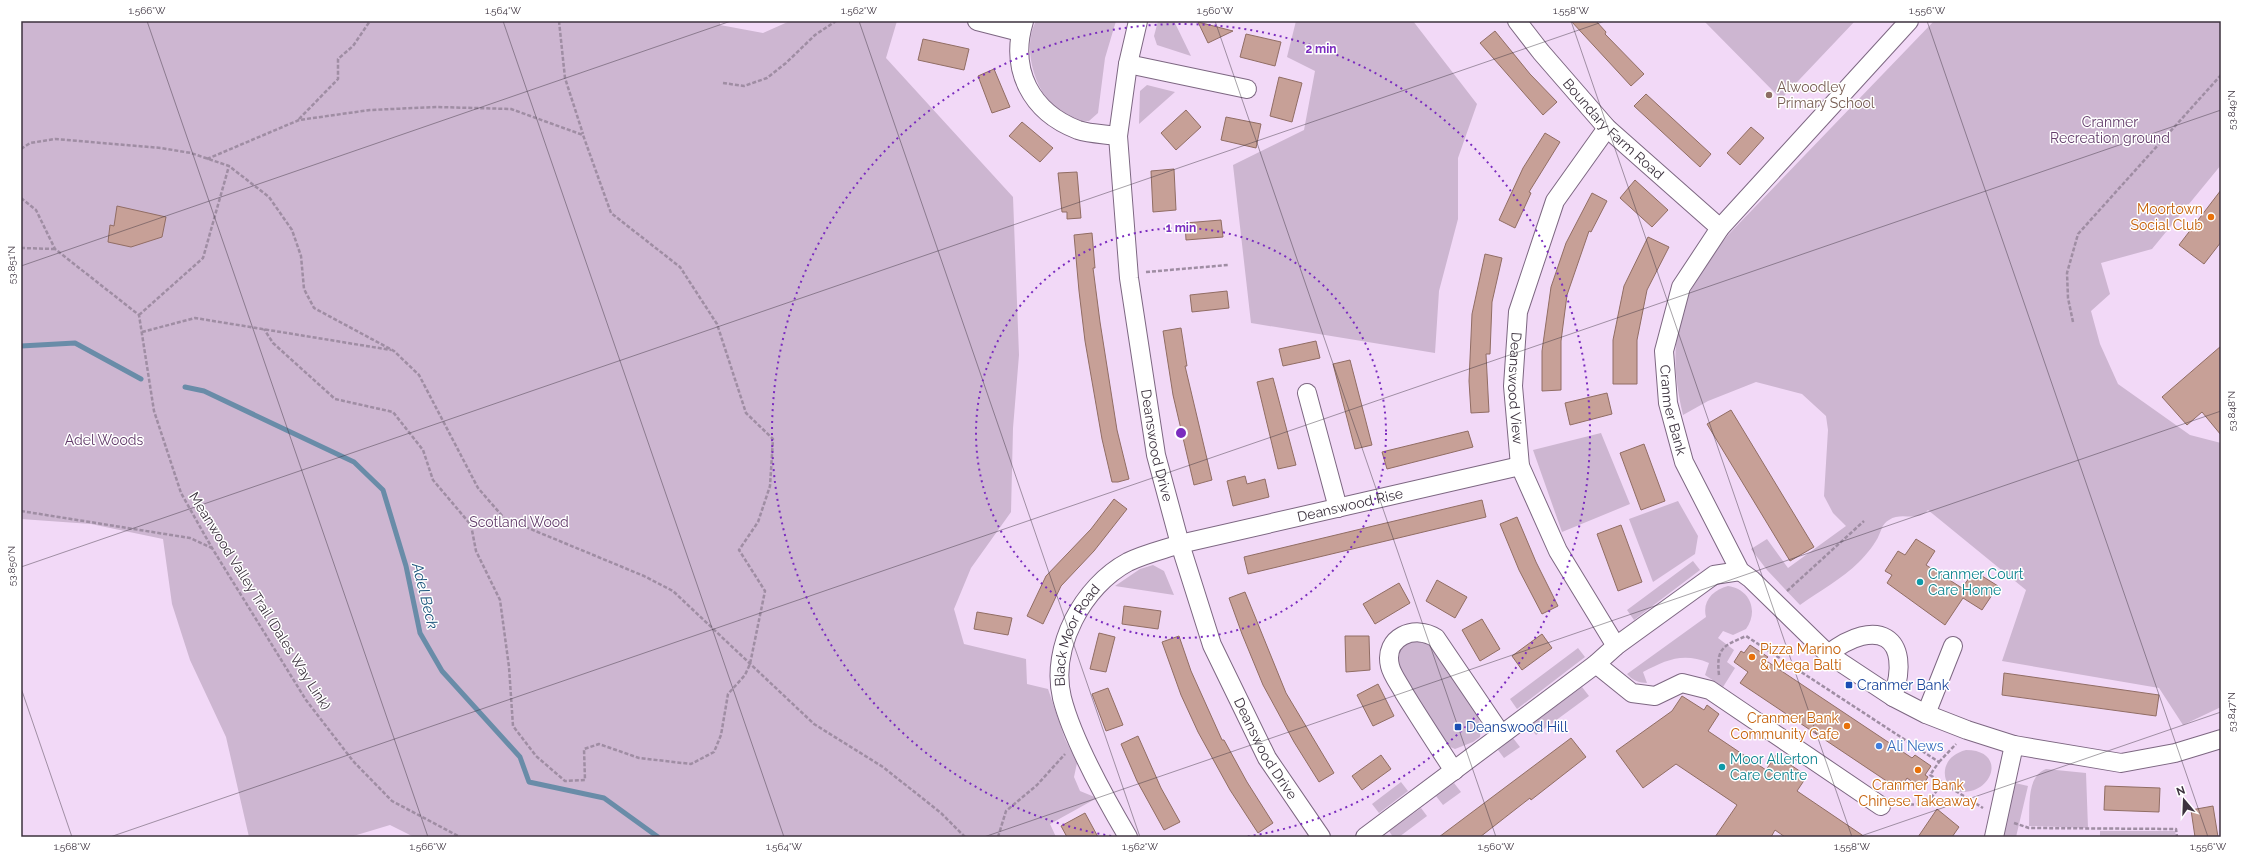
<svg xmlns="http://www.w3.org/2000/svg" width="2242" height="858" font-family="Raleway,sans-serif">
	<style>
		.green { fill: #cdb6d1 }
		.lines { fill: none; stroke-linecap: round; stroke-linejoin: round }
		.stream { stroke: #698ca8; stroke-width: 5 }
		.building { fill: #c7a097; stroke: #916d64 }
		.minor-casing { stroke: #7d6782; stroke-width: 20 }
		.path { stroke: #9f8da3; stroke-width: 2.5; stroke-dasharray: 4 2; stroke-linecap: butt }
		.minor { stroke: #fff; stroke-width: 18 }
		.ticks { fill: none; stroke: #3c323e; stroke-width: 1; stroke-opacity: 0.45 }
		.ring { fill: none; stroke: #7b2cbf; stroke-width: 2; stroke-dasharray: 2 4 }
		.education-dot { fill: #8d6e63; stroke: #fff; stroke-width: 1.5 }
		.food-dot { fill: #e8710a; stroke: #fff; stroke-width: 1.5 }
		.culture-dot { fill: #0f9aa8; stroke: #fff; stroke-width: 1.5 }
		.transit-dot { fill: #1a4fb4; stroke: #fff; stroke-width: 1.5 }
		.shop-dot { fill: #3f7fe0; stroke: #fff; stroke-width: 1.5 }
		.labels { text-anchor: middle; stroke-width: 3; stroke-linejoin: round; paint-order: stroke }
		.education-label { font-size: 14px; fill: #785e54; stroke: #fff; text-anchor: start }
		.park-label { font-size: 14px; fill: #623b6a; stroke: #fff }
		.street-label { font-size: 14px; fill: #3c323e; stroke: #fff }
		.food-label { font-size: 14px; fill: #c56008; stroke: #fff; text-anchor: end }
		.culture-label { font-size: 14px; fill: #0d838f; stroke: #fff; text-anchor: start }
		.transit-label { font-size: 14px; fill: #164399; stroke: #fff; text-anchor: start }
		.shop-label { font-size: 14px; fill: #366cbe; stroke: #fff; text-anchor: start }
		.water-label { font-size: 15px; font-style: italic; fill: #165179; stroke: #fff }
		.centre { fill: #7b2cbf; stroke: #fff; stroke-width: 2 }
		.ring-label { font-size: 12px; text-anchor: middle; font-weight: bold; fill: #7b2cbf; stroke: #fff; stroke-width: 3; stroke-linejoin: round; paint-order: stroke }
		.neatline { fill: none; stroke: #3c323e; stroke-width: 1.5 }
		.ticks-label { font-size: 10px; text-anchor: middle; fill: #3c323e }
	</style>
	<rect width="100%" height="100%" fill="#f2d9f7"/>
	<path class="green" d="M 21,21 L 720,21 L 720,25 L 763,33 L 790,21 L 897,21 L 886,58 L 1013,197 L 1019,355 L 1013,428 L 1011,512 L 971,568 L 954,609 L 964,644 L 1026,659 L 1027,684 L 1048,689 L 1065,739 L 1077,763 L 1074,777 L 1080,791 L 1097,798 L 1050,824 L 1056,837 L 414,837 L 390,825 L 350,837 L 249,837 L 226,737 L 190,660 L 172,604 L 163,539 L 91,524 L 21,519 Z
		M 1036,21 L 1116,21 L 1105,58 L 1098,113 L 1089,121 C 1045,124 1017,56 1036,21 Z
		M 1158,21 L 1174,21 L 1191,56 L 1157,45 L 1154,36 Z
		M 1296,21 L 1413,21 L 1477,104 L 1458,158 L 1458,219 L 1439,291 L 1435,353 L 1251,323 L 1233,165 L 1304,130 L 1315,71 L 1287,57 Z
		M 1704,21 L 1855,21 L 1781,99 Z
		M 1934,21 L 2221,21 L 2221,165 L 2152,249 L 2101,263 L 2110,294 L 2091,311 L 2100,344 L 2118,384 L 2190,435 L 2221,443 L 2221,707 L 2183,725 L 2159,688 L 2002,661 L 2026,590 L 1928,510 C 1917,523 1902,511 1889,520 C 1882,524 1882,529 1879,535 C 1876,543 1866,555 1859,562 C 1843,578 1818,592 1800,605 L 1767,570 L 1751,549 L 1767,539 L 1788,568 L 1846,526 L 1833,513 L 1824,496 L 1828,430 L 1826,416 L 1802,394 L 1756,382 L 1708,401 L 1683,415 C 1665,340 1679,295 1727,236 Z
		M 1147,85 L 1175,92 L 1139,124 L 1140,91 Z
		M 1601,433 L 1630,504 L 1562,532 L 1533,450 Z
		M 1678,501 L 1698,536 L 1695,554 L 1653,582 L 1629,519 Z
		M 1693,561 L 1700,570 L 1634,620 L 1627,610 Z
		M 1153,565 L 1164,571 L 1174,595 L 1115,586 L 1140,569 Z
		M 1728,586 C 1750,589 1759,611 1746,629 L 1733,635 L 1723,631 L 1718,638 L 1734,650 L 1727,662 L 1735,668 L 1723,687 L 1705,675 L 1709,663 C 1683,652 1666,660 1643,672 L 1647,683 C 1639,683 1632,680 1627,674 L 1706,617 C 1702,601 1713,590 1728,586 Z
		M 1412,638 L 1433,645 L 1477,711 L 1481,729 L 1480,737 L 1473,742 L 1455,749 L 1448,746 L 1404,676 C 1398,665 1397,658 1400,646 Z
		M 1578,648 L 1585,657 L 1517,709 L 1510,699 Z
		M 1582,687 L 1589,696 L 1536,735 L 1529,726 Z
		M 1513,738 L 1520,747 L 1504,758 L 1498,750 Z
		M 1966,750 C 2005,750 1995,790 1965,792 C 1942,794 1934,758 1966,750 Z
		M 2046,769 L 2086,773 L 2088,828 L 2029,826 C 2030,808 2026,776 2046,769 Z
		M 1401,782 L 1408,791 L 1379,813 L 1372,804 Z
		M 1454,783 L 1461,792 L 1443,805 L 1436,796 Z
		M 2015,783 L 2028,786 L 2016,837 L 2002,837 Z
		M 1421,808 L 1427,816 L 1399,837 L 1393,837 L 1389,831 Z
		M 2100,831 L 2175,831 L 2176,837 L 2100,837 Z"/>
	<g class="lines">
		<path class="stream" d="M 21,346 L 75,343 L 141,379
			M 185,387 L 204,391 L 354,462 L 383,490 L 406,566 L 420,633 L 442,671 L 520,757 L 529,782 L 604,798 L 658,837"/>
	</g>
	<path class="building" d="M 1571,21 L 1596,21 L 1606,32 L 1605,34 L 1644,74 L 1631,86 Z
		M 1198,22 L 1233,31 L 1208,43 Z
		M 1495,31 L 1530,74 L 1557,102 L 1543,115 L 1480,43 Z
		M 1246,34 L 1281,42 L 1275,66 L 1240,57 Z
		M 923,39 L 969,49 L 964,70 L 918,60 Z
		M 994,69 L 1010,107 L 992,113 L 978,76 Z
		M 1279,77 L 1302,83 L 1292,122 L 1270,116 Z
		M 1646,94 L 1711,154 L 1700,167 L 1634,106 Z
		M 1186,110 L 1201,127 L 1176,150 L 1161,133 Z
		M 1226,117 L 1261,124 L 1256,148 L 1221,140 Z
		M 1022,122 L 1053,148 L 1040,162 L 1009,136 Z
		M 1751,127 L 1764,138 L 1740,165 L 1727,153 Z
		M 1545,133 L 1560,142 L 1529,192 L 1531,193 L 1515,228 L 1499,220 L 1523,168 Z
		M 1174,169 L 1176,210 L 1153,212 L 1151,171 Z
		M 1077,172 L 1081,218 L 1067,219 L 1067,212 L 1062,212 L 1058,173 Z
		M 1635,180 L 1668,210 L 1652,227 L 1620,198 Z
		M 2221,190 L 2221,242 L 2204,264 L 2179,245 Z
		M 1592,193 L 1607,201 L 1591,232 L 1589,231 L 1567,295 L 1561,341 L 1561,390 L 1542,391 L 1542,351 L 1551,287 L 1566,243 Z
		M 117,206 L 166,217 L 162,237 L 131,247 L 108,242 L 110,225 L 114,226 Z
		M 1221,220 L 1223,237 L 1186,240 L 1185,223 Z
		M 1092,233 L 1095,268 L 1093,268 L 1100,322 L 1117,430 L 1129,479 L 1118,482 L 1112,482 L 1102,439 L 1085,341 L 1079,291 L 1074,235 Z
		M 1648,237 L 1669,247 L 1647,290 L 1637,340 L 1637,384 L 1613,384 L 1613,340 L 1624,286 Z
		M 1485,254 L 1502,258 L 1492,302 L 1490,354 L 1486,354 L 1489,412 L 1471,413 L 1469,381 L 1472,314 Z
		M 1227,291 L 1229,308 L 1192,312 L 1190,295 Z
		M 1181,328 L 1187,366 L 1185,366 L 1212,480 L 1194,485 L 1173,395 L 1163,331 Z
		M 1316,341 L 1320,358 L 1283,366 L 1279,349 Z
		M 2221,346 L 2221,435 L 2202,412 L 2187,425 L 2162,397 Z
		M 1350,360 L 1372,445 L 1355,449 L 1333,364 Z
		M 1273,378 L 1296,465 L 1278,469 L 1257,382 Z
		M 1607,393 L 1612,414 L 1570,425 L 1565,403 Z
		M 1731,410 L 1814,547 L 1790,561 L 1707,424 Z
		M 1468,431 L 1473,447 L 1387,469 L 1382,452 Z
		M 1644,444 L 1665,501 L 1641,510 L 1620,453 Z
		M 1245,476 L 1247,484 L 1265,479 L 1269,497 L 1233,506 L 1227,481 Z
		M 1114,499 L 1127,509 L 1094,551 L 1061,586 L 1043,624 L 1027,616 L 1046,576 L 1091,529 Z
		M 1482,500 L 1486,517 L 1248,574 L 1244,557 Z
		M 1517,517 L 1536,562 L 1558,606 L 1542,614 L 1519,570 L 1500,524 Z
		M 1621,525 L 1642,582 L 1618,591 L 1597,534 Z
		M 1916,539 L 1935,551 L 1926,565 L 1962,588 L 1974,571 L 1998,586 L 1982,610 L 1963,598 L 1945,625 L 1887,583 L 1892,575 L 1885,571 L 1898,551 L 1905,555 Z
		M 1437,580 L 1467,597 L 1455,618 L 1426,601 Z
		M 1399,583 L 1410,603 L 1375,624 L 1363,604 Z
		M 1245,592 L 1286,693 L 1334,773 L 1319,782 L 1294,742 L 1263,685 L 1242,634 L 1229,598 Z
		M 1124,606 L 1161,611 L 1158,629 L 1122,624 Z
		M 977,612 L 1012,618 L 1008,635 L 974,629 Z
		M 1482,619 L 1500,649 L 1480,661 L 1462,630 Z
		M 1099,633 L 1115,637 L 1106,672 L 1090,669 Z
		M 1542,634 L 1552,648 L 1522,670 L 1512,656 Z
		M 1179,636 L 1191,671 L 1222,740 L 1224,740 L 1247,782 L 1273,823 L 1258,833 L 1230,790 L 1198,732 L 1181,695 L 1162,642 Z
		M 1345,636 L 1369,636 L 1370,670 L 1346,672 Z
		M 1750,645 L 1768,657 L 1765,660 L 1912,758 L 1915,755 L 1931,766 L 1925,775 L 1928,777 L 1921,788 L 1907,778 L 1900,790 L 1740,683 L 1748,672 L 1734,662 L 1741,651 L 1744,653 Z
		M 2004,673 L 2159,695 L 2156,716 L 2002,695 Z
		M 1378,684 L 1394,716 L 1373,726 L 1357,695 Z
		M 1108,688 L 1123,725 L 1106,731 L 1092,694 Z
		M 1682,696 L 1704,710 L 1707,705 L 1719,714 L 1708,731 L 1766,770 L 1776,755 L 1807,776 L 1797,791 L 1865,837 L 1785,837 L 1775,830 L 1771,837 L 1715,837 L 1737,805 L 1676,764 L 1643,788 L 1616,751 L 1672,711 Z
		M 1138,736 L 1161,788 L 1180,822 L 1164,830 L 1137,781 L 1121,744 Z
		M 1571,738 L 1586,757 L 1531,800 L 1530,798 L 1480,837 L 1439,837 Z
		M 1381,755 L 1391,769 L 1362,790 L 1352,776 Z
		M 2105,786 L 2160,788 L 2159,812 L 2104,810 Z
		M 2213,806 L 2218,837 L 2195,837 L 2191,810 Z
		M 1937,809 L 1959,827 L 1952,837 L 1918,837 Z
		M 1085,813 L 1098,837 L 1067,837 L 1061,826 Z"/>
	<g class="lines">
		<defs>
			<g id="minor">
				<path d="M 977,21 L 1020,32"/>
				<path d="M 1024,21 C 1009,70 1031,112 1078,130 C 1090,134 1105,134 1118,136"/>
				<path id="s1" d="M 1138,21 L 1128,64 L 1118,136 L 1129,278 L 1156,455 L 1180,544 L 1212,645 L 1267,758 L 1321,837"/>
				<path id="s2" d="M 1517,21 L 1541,52 L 1607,128 L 1720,228"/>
				<path id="s3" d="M 1909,21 L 1720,228 L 1681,287 L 1664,351 L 1668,403 L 1684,462 L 1740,571 L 1751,579 L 1828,654 L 1893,697 L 1926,714 L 1967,730 L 2014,745 L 2121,763 L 2175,753 L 2221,739"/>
				<path d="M 1128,64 L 1247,89"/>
				<path id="s4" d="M 1607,128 L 1555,201 L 1518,312 L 1513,386 L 1520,466 L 1558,551 L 1616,646"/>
				<path d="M 1307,393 L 1338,508"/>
				<path d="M 1828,654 C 1877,616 1913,636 1893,697"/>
				<path d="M 1596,664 L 1632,693 L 1655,696 L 1682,683 L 1710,690 L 1881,806"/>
				<path d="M 1926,714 L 1953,646"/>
				<path d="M 1454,771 C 1437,745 1420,719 1404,693 C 1400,685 1392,675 1390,666 C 1383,637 1415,624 1436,638 L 1501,734"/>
				<path id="s5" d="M 1128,837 C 1105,798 1073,741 1062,698 C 1050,647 1083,586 1128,562 C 1144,554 1162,550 1180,544 L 1520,466"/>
				<path d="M 1365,837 L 1596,664 L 1616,646 L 1714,575 L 1740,571"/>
				<path d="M 1994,837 L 2014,745"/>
			</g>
		</defs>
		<use href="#minor" class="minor-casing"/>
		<path class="path" d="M 559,21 L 565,78 L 583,134
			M 723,83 L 744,86 L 767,78 L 786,63 L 815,35 L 836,21
			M 299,119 L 338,79 L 338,59 L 353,46 L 370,21
			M 21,149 L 30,143 L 55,139 L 161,148 L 191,153 L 229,166 L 269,197 L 292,230 L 301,256 L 304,289 L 314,308 L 394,351 L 419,375 L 478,488 L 504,518 L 644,576 L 673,591 L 814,724 L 883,767 L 941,813 L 965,837
			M 207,159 L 299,120 L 370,110 L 437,107 L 511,109 L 583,135 L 611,213 L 680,267 L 717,324 L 746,413 L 773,439 L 770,486 L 758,522 L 739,550 L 765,591 L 750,664 L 745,675 L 728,694 L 721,735 L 714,752 L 691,764 L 639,758 L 599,744 L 584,749 L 585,780 L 565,781 L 536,756 L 513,726 L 509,667 L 500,600 L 476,551 L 471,525 L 433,480 L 423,450 L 393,412 L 335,399 L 273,343 L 264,329
			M 21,198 L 36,210 L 55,249 L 139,315 L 154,411 L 181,493 L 212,548 L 306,700 L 353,761 L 392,801 L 460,837
			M 21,248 L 55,249
			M 1146,272 L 1228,265
			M 139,315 L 203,258 L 229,166
			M 2073,322 L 2068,298 L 2067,273 L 2078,234 L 2221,75
			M 142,332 L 195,318 L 391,350
			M 21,511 L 190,538 L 212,548
			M 1787,591 L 1864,521
			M 1719,675 C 1716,648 1723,646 1746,636 L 1939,762 L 1930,775 L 1983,808
			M 1939,762 L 1956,744
			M 1898,805 L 1926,804 L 1943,783
			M 2014,823 L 2029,828 L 2176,829 L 2177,837
			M 998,837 L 1006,811 L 1037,785 L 1065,754"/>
		<use href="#minor" class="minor"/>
	</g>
	<path class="ticks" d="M 147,21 L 428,837M 503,21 L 784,837M 859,21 L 1140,837M 1215,21 L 1496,837M 1571,21 L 1852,837M 1927,21 L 2208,837M 21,266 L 731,21M 21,567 L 1605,21M 21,688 L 72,837M 110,837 L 2221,110M 984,837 L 2221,411M 1858,837 L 2221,712"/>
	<g class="ring">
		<circle cx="1181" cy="433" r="205"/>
		<path d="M1117 837A409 409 0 1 1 1245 837"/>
	</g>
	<circle class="education-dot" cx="1769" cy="95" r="4"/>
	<g class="food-dot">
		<circle cx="2211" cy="217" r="4"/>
		<circle cx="1752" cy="657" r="4"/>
		<circle cx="1847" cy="726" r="4"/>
		<circle cx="1918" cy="770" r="4"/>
	</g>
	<g class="culture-dot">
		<circle cx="1920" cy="582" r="4"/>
		<circle cx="1722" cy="767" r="4"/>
	</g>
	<g class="transit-dot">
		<rect x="1845" y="681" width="8" height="8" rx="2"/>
		<rect x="1454" y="723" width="8" height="8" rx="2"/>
	</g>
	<circle class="shop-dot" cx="1879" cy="746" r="4"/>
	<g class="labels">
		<g class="education-label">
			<text x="1777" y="92">Alwoodley<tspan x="1777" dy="16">Primary School</tspan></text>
		</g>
		<g class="park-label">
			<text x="2110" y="127">Cranmer<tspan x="2110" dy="16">Recreation ground</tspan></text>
			<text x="104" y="445">Adel Woods</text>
			<text x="519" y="527">Scotland Wood</text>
		</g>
		<g class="street-label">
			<text dy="5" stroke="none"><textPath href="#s2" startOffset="145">Boundary Farm Road</textPath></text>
			<text dy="5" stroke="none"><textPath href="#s4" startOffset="283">Deanswood View</textPath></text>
			<text dy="5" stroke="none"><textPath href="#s3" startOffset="477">Cranmer Bank</textPath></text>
			<text dy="5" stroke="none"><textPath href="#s1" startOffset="429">Deanswood Drive</textPath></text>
			<text dy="5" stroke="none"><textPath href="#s5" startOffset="545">Deanswood Rise</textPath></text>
			<text transform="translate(260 601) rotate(58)" y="5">Meanwood Valley Trail (Dales Way Link)</text>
			<text dy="5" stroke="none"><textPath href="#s5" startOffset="221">Black Moor Road</textPath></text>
			<text dy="5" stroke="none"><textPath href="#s1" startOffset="753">Deanswood Drive</textPath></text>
		</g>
		<g class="food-label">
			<text x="2203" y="214">Moortown<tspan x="2203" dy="16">Social Club</tspan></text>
			<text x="1760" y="654" text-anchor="start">Pizza Marino<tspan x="1760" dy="16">&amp; Mega Balti</tspan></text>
			<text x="1839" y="723">Cranmer Bank<tspan x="1839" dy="16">Community Cafe</tspan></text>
			<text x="1918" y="790" text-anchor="middle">Cranmer Bank<tspan x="1918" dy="16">Chinese Takeaway</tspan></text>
		</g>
		<g class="culture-label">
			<text x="1928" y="579">Cranmer Court<tspan x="1928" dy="16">Care Home</tspan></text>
			<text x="1730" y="764">Moor Allerton<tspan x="1730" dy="16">Care Centre</tspan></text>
		</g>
		<g class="transit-label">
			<text x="1857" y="690">Cranmer Bank</text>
			<text x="1466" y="732">Deanswood Hill</text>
		</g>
		<g class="shop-label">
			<text x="1887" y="751">Ali News</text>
		</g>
		<g class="water-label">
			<text transform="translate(425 596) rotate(76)" y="5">Adel Beck</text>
		</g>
	</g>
	<circle cx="1181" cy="433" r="6" class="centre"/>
	<g class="ring-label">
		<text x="1321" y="53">2 min</text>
		<text x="1181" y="232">1 min</text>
	</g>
	<rect width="2242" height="858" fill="none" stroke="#ffffff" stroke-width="44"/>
	<g transform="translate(2184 800) rotate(341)" stroke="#ffffff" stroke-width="3" paint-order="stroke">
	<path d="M0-3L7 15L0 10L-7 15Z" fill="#3c323e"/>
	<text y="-6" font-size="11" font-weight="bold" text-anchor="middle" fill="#3c323e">N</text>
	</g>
	<rect x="22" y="22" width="2198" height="814" class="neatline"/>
	<g class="ticks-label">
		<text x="147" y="14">1.566°W</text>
		<text x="503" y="14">1.564°W</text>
		<text x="859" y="14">1.562°W</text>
		<text x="1215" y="14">1.560°W</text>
		<text x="1571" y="14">1.558°W</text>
		<text x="1927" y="14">1.556°W</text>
		<text transform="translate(2231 110) rotate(-90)" y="4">53.849°N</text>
		<text transform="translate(11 265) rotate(-90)" y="4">53.851°N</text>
		<text transform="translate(2231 411) rotate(-90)" y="4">53.848°N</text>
		<text transform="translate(11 566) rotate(-90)" y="4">53.850°N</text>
		<text transform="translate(2231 712) rotate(-90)" y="4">53.847°N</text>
		<text x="72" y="850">1.568°W</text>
		<text x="428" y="850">1.566°W</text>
		<text x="784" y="850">1.564°W</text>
		<text x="1140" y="850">1.562°W</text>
		<text x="1496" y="850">1.560°W</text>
		<text x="1852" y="850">1.558°W</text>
		<text x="2208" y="850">1.556°W</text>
	</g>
</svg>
